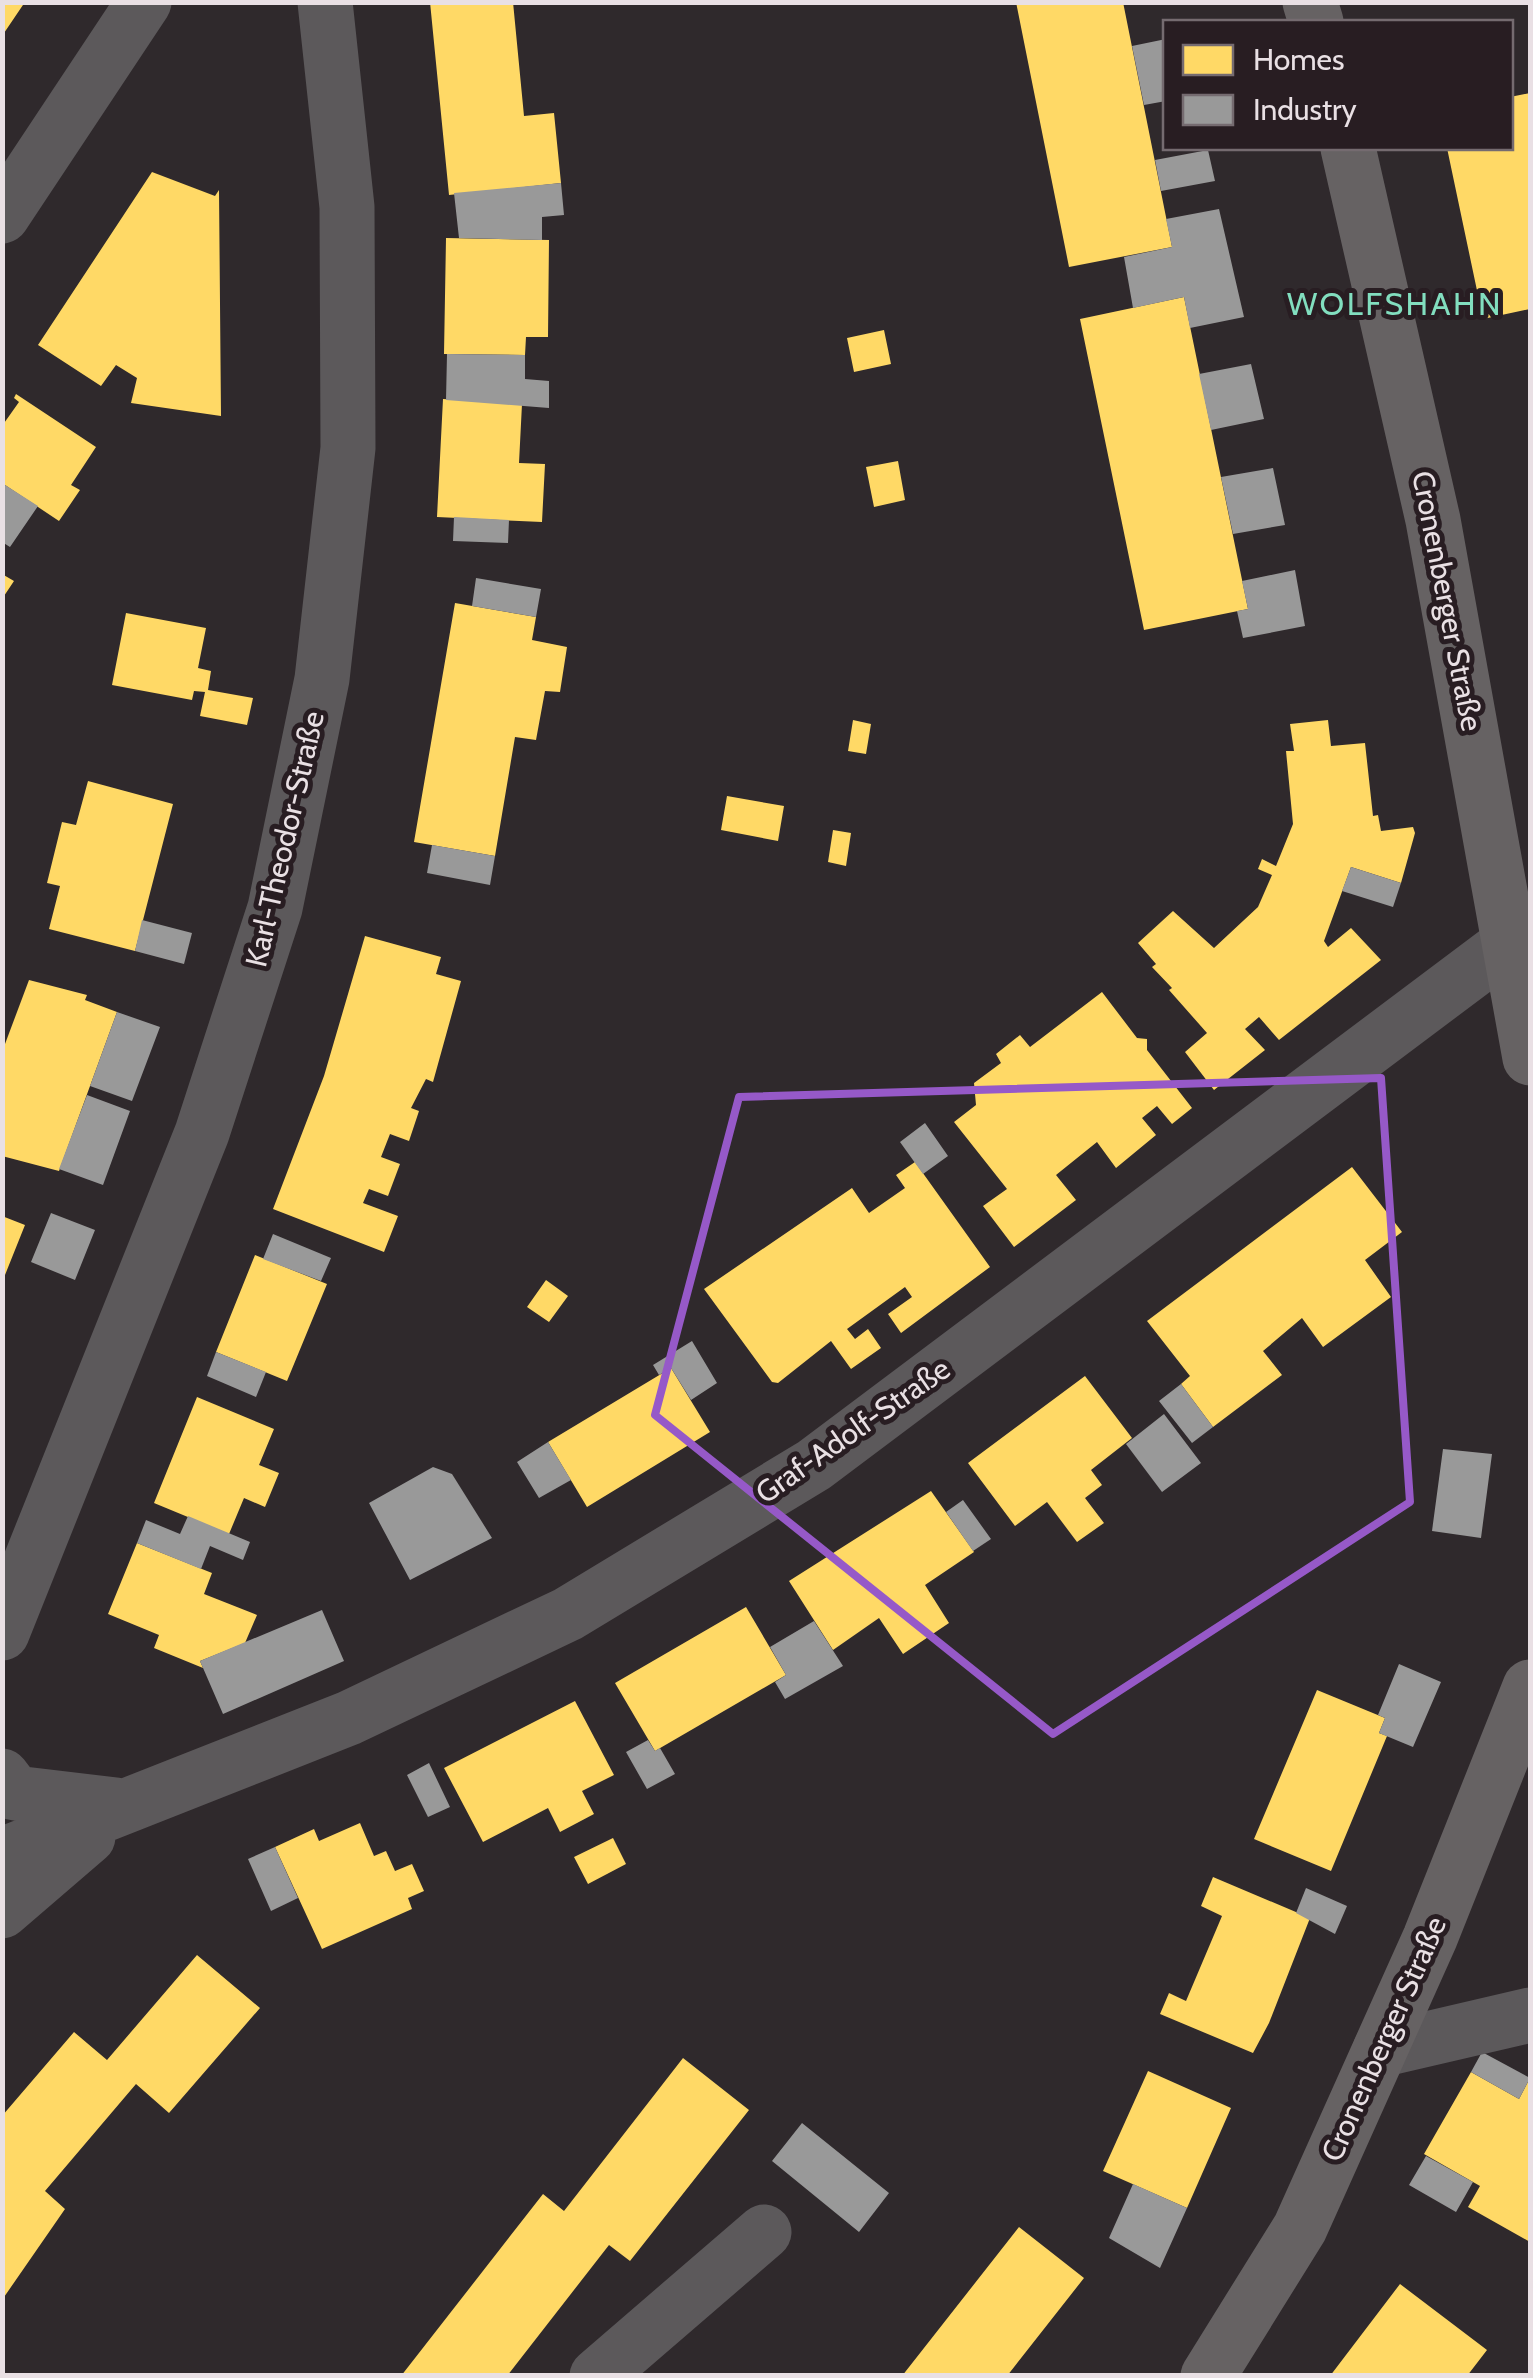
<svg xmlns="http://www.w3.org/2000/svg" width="1533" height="2378" font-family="Cabin,sans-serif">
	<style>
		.homes { fill: #ffd966 }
		.industry { fill: #999 }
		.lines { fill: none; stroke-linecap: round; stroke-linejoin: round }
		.minor { stroke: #5c595b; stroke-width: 55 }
		.major { stroke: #666263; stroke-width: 55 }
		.marked { fill: none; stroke: #9659c8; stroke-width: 8; stroke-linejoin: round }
		.labels { text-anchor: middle; stroke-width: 10; stroke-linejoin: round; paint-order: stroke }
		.street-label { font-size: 30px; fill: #e9e0e4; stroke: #281d22 }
		.neighbourhood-label { font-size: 32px; letter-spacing: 2.5px; fill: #82debf; stroke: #281d22 }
	</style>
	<rect width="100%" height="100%" fill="#2f292c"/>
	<path class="homes" d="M 2,2 L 25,2 L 2,36 Z
		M 430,2 L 513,2 L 524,116 L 554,113 L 561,183 L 449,195 Z
		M 1016,2 L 1123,2 L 1172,247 L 1069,267 Z
		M 1530,93 L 1530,309 L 1483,319 L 1447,148 L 1510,148 L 1510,97 Z
		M 152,172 L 215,196 L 219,190 L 221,416 L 131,403 L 137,378 L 116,365 L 101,386 L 38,345 Z
		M 446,238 L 549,240 L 548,337 L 526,337 L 525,355 L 444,354 Z
		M 1184,297 L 1248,609 L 1144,630 L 1080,319 Z
		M 884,330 L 891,364 L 854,372 L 847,338 Z
		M 16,394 L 96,447 L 71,485 L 80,490 L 59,521 L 2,483 L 2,426 L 19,402 L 14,398 Z
		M 443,399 L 522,404 L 519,463 L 545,464 L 542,522 L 437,517 Z
		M 898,461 L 905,500 L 874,507 L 866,467 Z
		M 2,574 L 14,581 L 2,599 Z
		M 455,603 L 536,617 L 532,640 L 567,647 L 560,692 L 545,691 L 536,740 L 515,737 L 495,856 L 414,842 Z
		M 126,613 L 206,628 L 198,668 L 211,671 L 208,690 L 253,698 L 247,725 L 200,716 L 205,692 L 194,691 L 192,700 L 112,685 Z
		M 853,720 L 871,724 L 866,754 L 848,751 Z
		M 1328,720 L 1331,746 L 1365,743 L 1373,816 L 1378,815 L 1381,831 L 1413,827 L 1415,833 L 1401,883 L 1351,867 L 1324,941 L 1328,947 L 1351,928 L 1381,960 L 1279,1040 L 1259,1017 L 1245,1029 L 1265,1050 L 1214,1090 L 1185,1052 L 1207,1033 L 1169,990 L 1172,988 L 1152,967 L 1156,964 L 1138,943 L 1173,911 L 1214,948 L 1258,907 L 1272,875 L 1258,869 L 1262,859 L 1276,866 L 1293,824 L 1286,751 L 1294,751 L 1290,724 Z
		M 88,781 L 173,804 L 135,951 L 49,929 L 60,886 L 47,883 L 62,822 L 76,825 Z
		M 727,796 L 784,806 L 778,841 L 721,830 Z
		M 833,830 L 851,833 L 846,866 L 828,862 Z
		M 365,936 L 441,957 L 436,974 L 461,981 L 433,1082 L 426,1079 L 411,1108 L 419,1111 L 409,1141 L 390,1134 L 381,1157 L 400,1164 L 388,1196 L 369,1189 L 363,1203 L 398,1216 L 384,1252 L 273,1209 L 324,1076 Z
		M 29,980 L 87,995 L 85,1000 L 117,1012 L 59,1171 L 2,1156 L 2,1052 Z
		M 1102,992 L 1137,1038 L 1147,1039 L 1147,1050 L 1192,1108 L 1172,1124 L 1157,1106 L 1142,1118 L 1156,1135 L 1116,1168 L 1097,1142 L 1056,1175 L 1076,1200 L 1014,1247 L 983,1206 L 1007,1189 L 954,1122 L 976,1105 L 974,1083 L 1001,1063 L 996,1054 L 1020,1035 L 1030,1047 Z
		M 915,1162 L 990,1267 L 901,1333 L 888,1314 L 912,1297 L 905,1287 L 847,1329 L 855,1339 L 868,1329 L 881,1348 L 851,1369 L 831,1341 L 778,1383 L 772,1382 L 704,1289 L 852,1188 L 869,1213 L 905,1188 L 896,1175 Z
		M 1352,1167 L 1402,1232 L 1365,1260 L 1391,1297 L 1323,1347 L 1302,1318 L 1263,1351 L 1282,1375 L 1213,1427 L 1181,1384 L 1190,1376 L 1147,1321 Z
		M 2,1216 L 25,1225 L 3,1280 L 2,1280 Z
		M 255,1255 L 327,1284 L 287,1381 L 216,1352 Z
		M 546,1280 L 568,1296 L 549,1322 L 527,1307 Z
		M 671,1368 L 710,1432 L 587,1507 L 548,1442 Z
		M 1085,1376 L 1132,1438 L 1091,1470 L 1102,1485 L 1085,1498 L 1104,1523 L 1077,1542 L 1047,1502 L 1015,1526 L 968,1463 Z
		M 197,1397 L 274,1429 L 259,1465 L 279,1473 L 265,1507 L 244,1498 L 229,1534 L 154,1503 Z
		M 931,1491 L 974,1552 L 925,1585 L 949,1623 L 903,1654 L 879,1618 L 833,1650 L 789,1581 Z
		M 137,1543 L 212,1573 L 204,1594 L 257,1615 L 245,1643 L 200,1661 L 203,1668 L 154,1648 L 159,1635 L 108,1614 Z
		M 746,1607 L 786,1675 L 655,1751 L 615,1683 Z
		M 1317,1690 L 1385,1718 L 1379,1733 L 1387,1736 L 1331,1871 L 1254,1839 Z
		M 575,1701 L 614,1775 L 582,1791 L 594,1814 L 560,1832 L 548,1808 L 483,1842 L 444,1768 Z
		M 360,1823 L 374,1856 L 386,1851 L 395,1871 L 412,1864 L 424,1891 L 408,1898 L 412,1909 L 322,1949 L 275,1847 L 314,1829 L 319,1841 Z
		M 613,1838 L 626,1864 L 588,1884 L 574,1857 Z
		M 1213,1877 L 1310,1918 L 1269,2023 L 1253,2053 L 1160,2014 L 1169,1993 L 1186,2001 L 1222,1916 L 1201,1906 Z
		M 197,1955 L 260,2008 L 169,2113 L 136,2084 L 45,2191 L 65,2209 L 2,2300 L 2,2116 L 74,2032 L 107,2060 Z
		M 683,2058 L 749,2110 L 630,2261 L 609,2245 L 507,2376 L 401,2376 L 543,2194 L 564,2211 Z
		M 1148,2071 L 1231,2108 L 1187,2208 L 1103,2171 Z
		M 1471,2072 L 1519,2099 L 1530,2078 L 1530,2242 L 1468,2207 L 1480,2186 L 1424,2154 Z
		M 1019,2227 L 1084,2278 L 1007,2376 L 902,2376 Z
		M 1400,2284 L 1487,2350 L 1467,2376 L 1330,2376 Z"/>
	<path class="industry" d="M 1166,39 L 1166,101 L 1144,105 L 1132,46 Z
		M 1208,150 L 1215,181 L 1161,191 L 1155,160 Z
		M 561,183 L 564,215 L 542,217 L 542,240 L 459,238 L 454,193 Z
		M 1219,209 L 1244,317 L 1190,328 L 1184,297 L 1133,308 L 1124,257 L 1172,247 L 1166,219 Z
		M 447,354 L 525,355 L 525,379 L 549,381 L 549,408 L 446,400 Z
		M 1251,364 L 1264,419 L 1211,430 L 1199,374 Z
		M 1273,468 L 1285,525 L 1233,534 L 1221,477 Z
		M 2,483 L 38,506 L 10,547 L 2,542 Z
		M 454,517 L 509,520 L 508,543 L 453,541 Z
		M 1295,570 L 1305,626 L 1243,638 L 1237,611 L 1248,609 L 1242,581 Z
		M 476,578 L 541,589 L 536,617 L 472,606 Z
		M 432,845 L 495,856 L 490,885 L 427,873 Z
		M 1351,867 L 1401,883 L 1393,907 L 1342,891 Z
		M 142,920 L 192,933 L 184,964 L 135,951 Z
		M 117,1012 L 160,1027 L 132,1101 L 90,1086 Z
		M 87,1095 L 130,1111 L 103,1185 L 59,1169 Z
		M 925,1123 L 948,1156 L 923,1174 L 900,1142 Z
		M 51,1213 L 95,1230 L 75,1280 L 31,1262 Z
		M 273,1234 L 331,1258 L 321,1281 L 263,1259 Z
		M 692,1341 L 717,1383 L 691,1400 L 671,1368 L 659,1375 L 653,1365 Z
		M 216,1352 L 266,1372 L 256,1397 L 207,1376 Z
		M 1181,1384 L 1213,1427 L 1192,1443 L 1159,1401 Z
		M 1164,1414 L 1201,1463 L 1162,1492 L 1126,1444 Z
		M 548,1442 L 571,1480 L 539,1498 L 517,1462 Z
		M 1443,1449 L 1492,1454 L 1481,1538 L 1432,1531 Z
		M 433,1467 L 452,1474 L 492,1538 L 410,1580 L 369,1503 Z
		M 963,1500 L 991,1539 L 973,1551 L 946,1512 Z
		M 188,1516 L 250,1542 L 243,1560 L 210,1546 L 201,1569 L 137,1543 L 146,1520 L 180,1534 Z
		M 322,1610 L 344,1661 L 223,1714 L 200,1661 Z
		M 814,1621 L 843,1666 L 785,1699 L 775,1682 L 786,1675 L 770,1647 Z
		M 1399,1664 L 1441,1682 L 1413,1747 L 1379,1733 L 1385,1718 L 1378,1715 Z
		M 648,1740 L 655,1751 L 660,1748 L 675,1774 L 647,1789 L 626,1752 Z
		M 429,1763 L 450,1807 L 428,1817 L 407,1775 Z
		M 275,1847 L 298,1898 L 271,1911 L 248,1859 Z
		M 1306,1888 L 1347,1906 L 1335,1934 L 1296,1913 Z
		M 1482,2052 L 1530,2078 L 1519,2099 L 1471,2072 Z
		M 802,2123 L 889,2193 L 859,2232 L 772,2161 Z
		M 1426,2156 L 1473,2182 L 1456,2212 L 1409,2185 Z
		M 1133,2184 L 1187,2208 L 1160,2268 L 1109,2238 Z"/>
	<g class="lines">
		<path class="minor" d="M 2,216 L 144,2
			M 2,1633 L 202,1133 L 275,908 L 322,679 L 348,448 L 347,207 L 325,2
			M 2,1776 L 15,1793 L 116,1805
			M 2,1855 L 349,1718 L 568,1614 L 814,1465 L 1512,941
			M 2,1911 L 88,1837
			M 1380,2050 L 1530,2015
			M 597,2376 L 764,2232"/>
		<path class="major" d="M 1310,2 L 1316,22
			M 1348,148 L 1433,520 L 1530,1058
			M 1208,2376 L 1300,2228 L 1430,1938 L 1530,1687"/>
	</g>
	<path class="marked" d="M 1381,1078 L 1410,1502 L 1053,1734 L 655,1415 L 739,1097 Z"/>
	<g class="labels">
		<g class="street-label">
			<text transform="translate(1447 601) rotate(79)" y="10">Cronenberger Straße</text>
			<text transform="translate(285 839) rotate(-77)" y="10">Karl-Theodor-Straße</text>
			<text transform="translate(853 1431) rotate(-35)" y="10">Graf-Adolf-Straße</text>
			<text transform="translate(1384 2039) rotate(-66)" y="10">Cronenberger Straße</text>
		</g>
		<g class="neighbourhood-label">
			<text x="1395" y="315">WOLFSHAHN</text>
		</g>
	</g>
	<rect width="1533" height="2378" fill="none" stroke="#e9e0e4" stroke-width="10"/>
	<rect x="1163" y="20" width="350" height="130" fill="#281d22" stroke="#756b70" stroke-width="2.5"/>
	<rect x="1183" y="45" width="50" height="30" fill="#ffd966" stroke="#756b70" stroke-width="2.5"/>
	<text x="1253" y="70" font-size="30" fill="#e9e0e4">Homes</text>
	<rect x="1183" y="95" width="50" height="30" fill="#999999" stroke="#756b70" stroke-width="2.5"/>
	<text x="1253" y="120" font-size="30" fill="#e9e0e4">Industry</text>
</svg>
